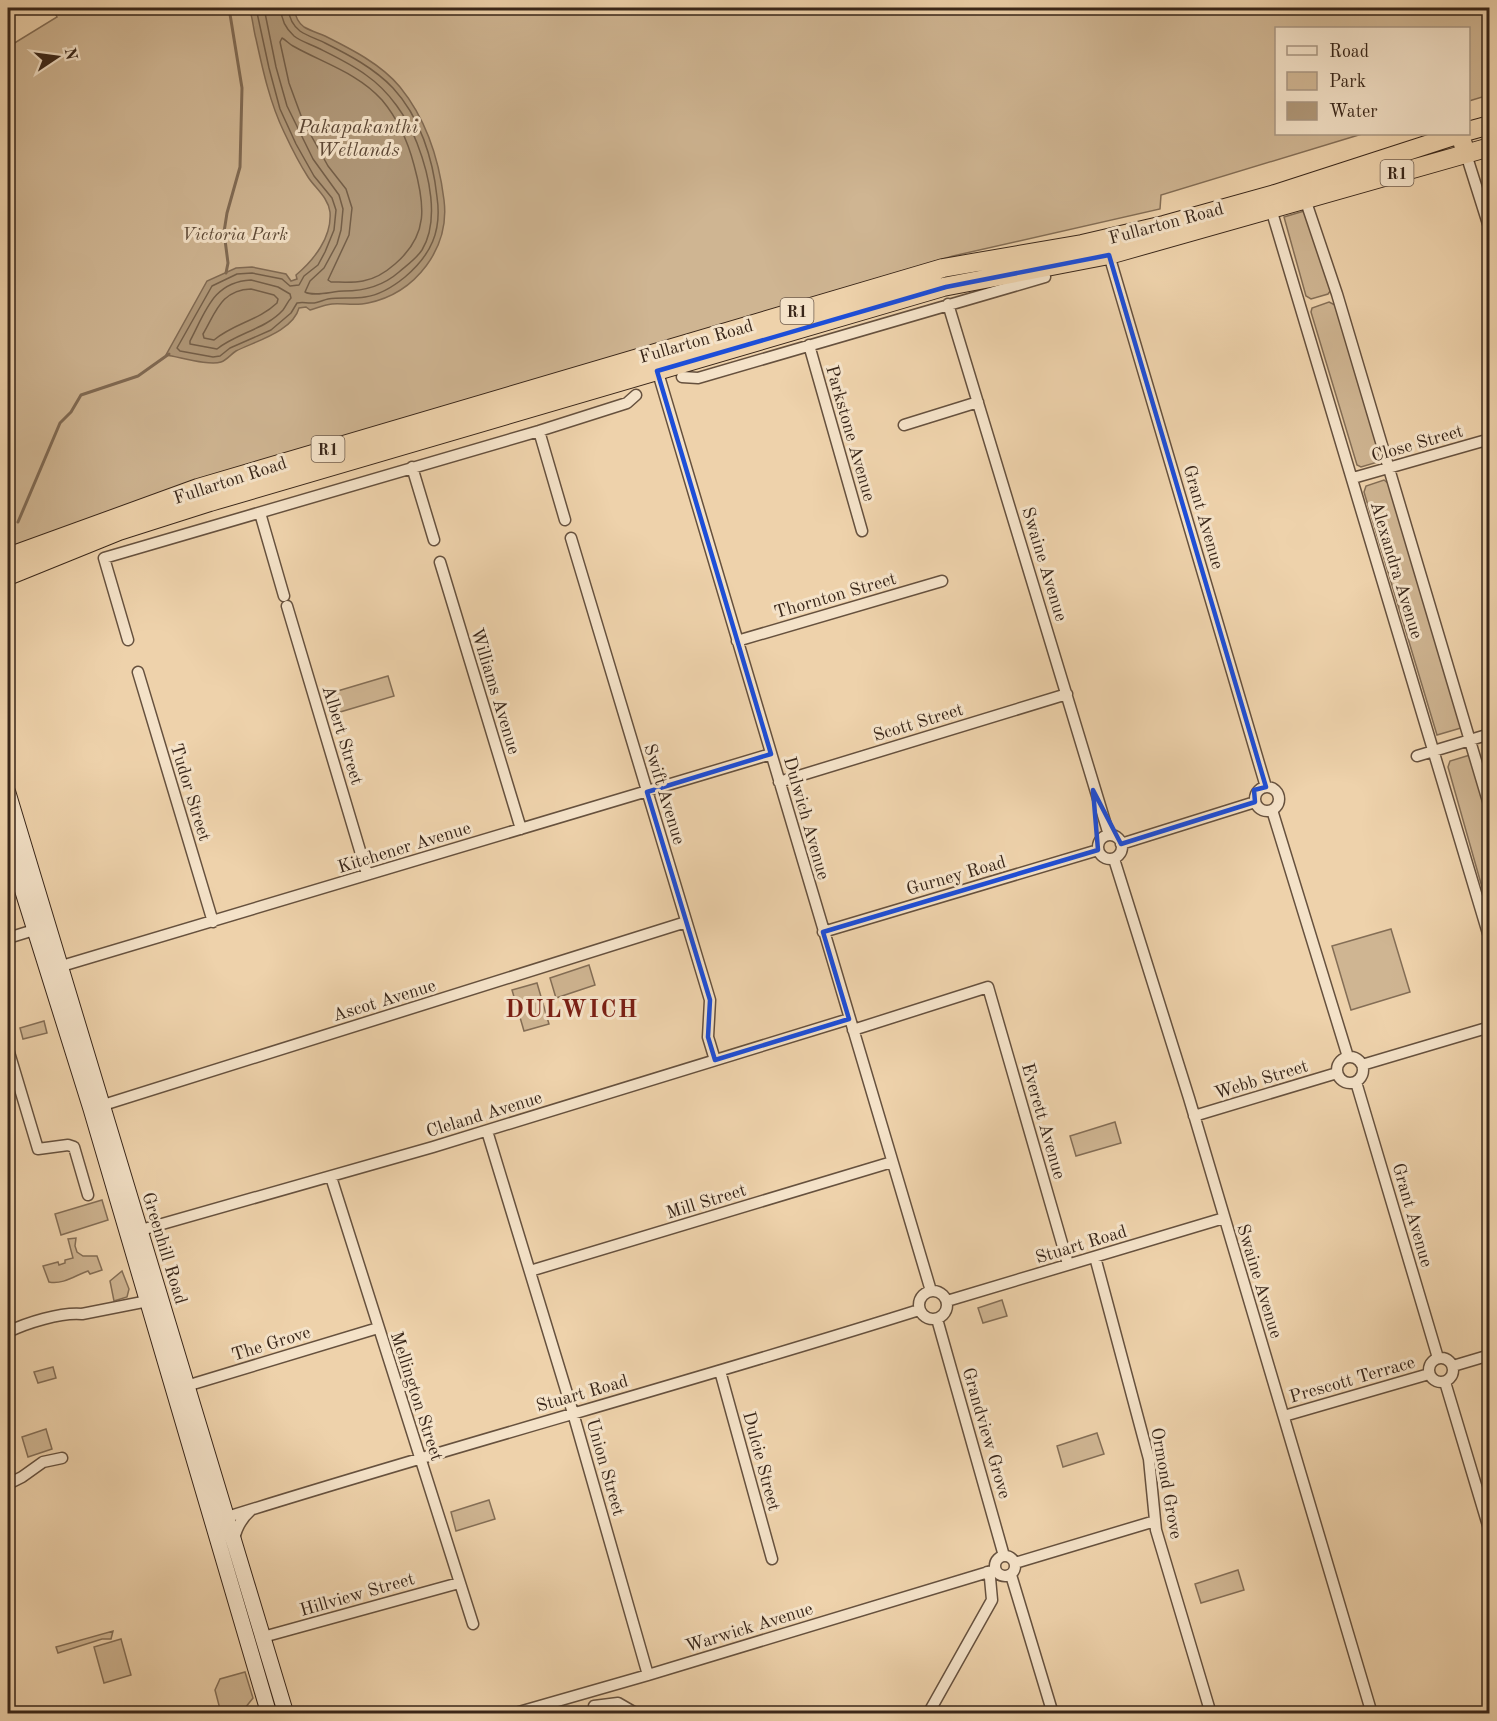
<svg xmlns="http://www.w3.org/2000/svg" width="1497" height="1721" font-family="'Old Standard TT',serif">
	<style>
		.green { fill: #cfb592; stroke: #846e56; stroke-width: 1.5 }
		.water { fill: #b09879; stroke: #806a53; stroke-width: 1.5 }
		.lines { fill: none; stroke-linecap: round; stroke-linejoin: round }
		.shore { stroke: #745f49; stroke-width: 1.5 }
		.stream { stroke: #806a53; stroke-width: 3 }
		.minor-casing { stroke: #66513e; stroke-width: 13 }
		.secondary-casing { stroke: #392619; stroke-width: 17 }
		.trunk-casing { stroke: #392619; stroke-width: 20 }
		.minor { stroke: #f4e2c8; stroke-width: 10 }
		.secondary { stroke: #f4e2c8; stroke-width: 15 }
		.trunk { stroke: #eed2ab; stroke-width: 18 }
		.marked { fill: none; stroke: #1d4ed8; stroke-width: 4.5; stroke-linejoin: round }
		.labels { text-anchor: middle; stroke-width: 6; stroke-linejoin: round; paint-order: stroke }
		.shield { fill: #f4e2c8; stroke: #715e4e; stroke-width: 1.5 }
		.shield-label { font-size: 16px; font-weight: bold; fill: #392619 }
		.street-label { font-size: 18px; fill: #392619; stroke: #f4e2c8 }
		.park-label { font-size: 18px; font-style: italic; fill: #5e4a37; stroke: #f4e2c8 }
		.water-label { font-size: 20px; font-style: italic; fill: #5d4836; stroke: #f4e2c8 }
		.district-label { font-size: 24px; font-weight: bold; letter-spacing: 1.5px; fill: #7a1f14; stroke: #f4e2c8 }
	</style>
	<rect width="100%" height="100%" fill="#eed2ab"/>
	<filter id="stains"><feTurbulence type="fractalNoise" baseFrequency=".00333" numOctaves="4"/><feColorMatrix values="0 0 0 0 .2 0 0 0 0 .09 0 0 0 0 .02 0 0 0 .5 -.17"/></filter>
	<radialGradient id="worn" r=".72"><stop offset=".6" stop-color="#630" stop-opacity="0"/><stop offset="1" stop-color="#630" stop-opacity=".3"/></radialGradient>
	<path class="green" d="M 52,8 L 1489,8 L 1489,95 L 1469,101 L 1468,28 L 1276,28 L 1276,134 L 1362,134 L 1161,195 L 1160,209 L 953,256 L 195,481 L 8,549 L 8,47 L 57,17 Z
		M 1304,211 L 1331,290 L 1328,294 L 1311,299 L 1306,296 L 1284,217 Z
		M 1329,302 L 1335,305 L 1380,456 L 1378,462 L 1361,467 L 1357,465 L 1311,312 L 1312,308 Z
		M 1384,480 L 1389,484 L 1461,728 L 1437,735 L 1364,492 L 1366,486 Z
		M 388,676 L 394,696 L 330,715 L 324,695 Z
		M 1470,755 L 1489,821 L 1489,912 L 1448,767 L 1450,761 Z
		M 1391,929 L 1410,992 L 1351,1010 L 1332,946 Z
		M 589,965 L 595,985 L 556,998 L 550,978 Z
		M 537,983 L 549,1024 L 524,1031 L 512,990 Z
		M 44,1021 L 47,1033 L 23,1039 L 20,1028 Z
		M 1115,1122 L 1121,1143 L 1076,1156 L 1070,1136 Z
		M 102,1200 L 108,1220 L 61,1235 L 55,1214 Z
		M 76,1238 L 75,1246 L 77,1252 L 83,1256 L 97,1256 L 102,1270 L 90,1274 L 88,1271 C 76,1275 63,1285 49,1282 L 43,1266 L 58,1262 L 59,1265 L 65,1263 L 65,1260 L 73,1258 L 68,1239 Z
		M 122,1271 L 129,1289 L 127,1297 L 114,1301 L 110,1281 Z
		M 1002,1300 L 1007,1316 L 983,1323 L 978,1308 Z
		M 53,1367 L 56,1378 L 38,1383 L 34,1372 Z
		M 46,1429 L 52,1449 L 28,1457 L 22,1437 Z
		M 1097,1433 L 1104,1454 L 1063,1467 L 1057,1446 Z
		M 489,1500 L 495,1519 L 456,1531 L 451,1512 Z
		M 1238,1570 L 1244,1590 L 1201,1603 L 1195,1584 Z
		M 113,1631 L 111,1639 L 102,1639 L 58,1653 L 56,1647 Z
		M 121,1639 L 131,1675 L 104,1683 L 94,1647 Z
		M 245,1672 L 253,1698 L 241,1713 L 221,1713 L 215,1690 L 220,1679 Z"/>
	<path class="water" d="M 249,8 L 294,8 C 295,15 297,22 304,27 C 311,31 318,33 325,36 C 351,49 381,64 400,87 C 426,119 439,159 444,200 C 450,248 416,293 368,303 C 356,306 343,303 332,304 C 324,305 317,308 310,310 L 306,307 L 299,308 C 293,331 256,341 236,351 C 231,354 227,360 221,362 C 209,366 180,357 166,355 L 207,281 L 236,268 L 252,267 L 286,274 L 291,281 L 297,279 L 296,275 C 314,260 332,237 330,212 C 328,197 315,188 308,177 C 299,163 291,147 284,132 C 270,103 263,71 256,39 C 253,28 253,18 249,8 Z"/>
	<g class="lines">
		<path class="shore" d="M 256,8 L 269,68 L 280,109 L 296,144 L 314,176 L 332,198 L 336,210 L 334,230 L 325,252 L 318,265 L 304,276 L 299,285 L 290,286 L 282,279 L 252,273 L 237,274 L 212,286 L 177,348 L 180,351 L 213,357 L 220,356 L 230,348 L 271,330 L 291,313 L 297,303 C 303,302 305,303 311,303 C 316,304 323,300 328,299 C 340,297 353,299 365,297 C 380,295 394,286 405,277 C 431,255 442,231 437,197 C 433,159 420,117 393,88 C 374,68 349,55 325,43 C 317,39 307,36 300,31 C 292,25 289,17 288,8
			M 264,8 L 276,67 L 287,106 L 313,159 L 339,195 L 343,209 L 341,230 L 337,244 L 324,268 L 310,281 L 305,292 C 314,297 333,291 344,291 C 365,291 383,286 399,272 C 407,265 416,259 422,250 C 440,220 429,174 417,143 C 407,117 389,91 366,75 C 351,64 334,56 318,48 C 310,44 300,41 294,36 C 285,28 281,19 281,8
			M 282,38 C 286,40 289,44 293,46 C 323,63 358,73 382,100 C 398,119 408,142 414,165 C 425,205 429,235 395,264 C 386,272 374,279 363,281 C 353,283 341,282 331,282 L 328,280 L 349,235 L 352,208 L 346,189 L 328,166 L 303,121 L 289,83 L 280,42 Z
			M 251,280 L 278,287 L 290,294 L 291,298 C 288,301 286,306 283,310 C 266,329 237,333 217,349 L 190,344 L 190,341 C 206,311 213,282 251,280 Z
			M 251,289 L 274,295 L 278,299 L 277,303 C 258,321 234,323 214,340 L 204,338 L 203,334 C 216,312 221,290 251,289 Z"/>
		<path class="stream" d="M 226,273 L 228,263 L 224,232 L 227,213 L 240,167 L 242,88 L 229,8
			M 18,522 L 60,423 L 71,412 L 81,395 L 138,376 L 169,354"/>
		<defs>
			<path id="minor" d="M 1466,154 L 1490,230
				M 1305,199 L 1337,294 L 1490,808
				M 1271,209 L 1490,940
				M 1109,255 L 1266,787
				M 948,304 L 1109,835
				M 809,345 L 862,531
				M 656,366 L 931,1291
				M 682,377 L 698,378 L 1045,277
				M 904,425 L 978,402
				M 539,431 L 565,520
				M 412,467 L 434,540
				M 1353,478 L 1490,439
				M 260,513 L 284,596
				M 571,538 L 710,1000 L 708,1037 L 715,1060
				M 440,562 L 521,829
				M 287,606 L 367,874
				M 128,640 L 104,558 L 539,431 L 627,403 L 636,395
				M 737,641 L 942,581
				M 138,672 L 213,922
				M 1417,756 L 1490,734
				M 779,782 L 1067,694
				M1255 799a12 12 0 1 1 24 0a12 12 0 1 1-24 0Z
				M 1272,810 L 1348,1057
				M1098 847a12 12 0 1 1 24 0a12 12 0 1 1-24 0Z
				M 1121,844 L 1255,802
				M 1114,859 L 1189,1098 L 1372,1714
				M 823,932 L 1098,850
				M 8,938 L 34,930
				M 55,968 L 771,754
				M 853,1030 L 988,987 L 1068,1264
				M 8,1049 L 38,1149 L 68,1145 L 74,1147 L 88,1195
				M1337 1070a13 13 0 1 1 26 0a13 13 0 1 1-26 0Z
				M 1362,1065 L 1490,1027
				M 1356,1082 L 1438,1358
				M 97,1107 L 686,922
				M 1194,1116 L 1337,1073
				M 487,1131 L 573,1413 L 648,1675
				M 331,1177 L 473,1624
				M 134,1232 L 433,1147 L 849,1019
				M 1095,1257 L 1149,1459 L 1156,1530 L 1211,1714
				M 530,1271 L 892,1162
				M919 1305a14 14 0 1 1 28 0a14 14 0 1 1-28 0Z
				M 947,1301 L 1224,1218
				M 937,1319 L 1004,1556
				M 8,1332 C 26,1323 61,1312 82,1314 L 153,1300
				M1429 1370a12 12 0 1 1 24 0a12 12 0 1 1-24 0Z
				M 1453,1366 L 1490,1355
				M 720,1371 L 772,1559
				M 1445,1382 L 1490,1532
				M 183,1387 L 378,1328
				M 1284,1416 L 1429,1374
				M 8,1484 L 22,1477 L 43,1462 L 62,1458
				M 221,1519 C 453,1446 688,1383 919,1310
				M 234,1540 C 236,1528 242,1518 251,1510
				M995 1566a10 10 0 1 1 20 0a10 10 0 1 1-20 0Z
				M 1015,1563 L 1155,1521
				M 1011,1575 L 1053,1714
				M 263,1637 L 459,1583
				M 594,1706 L 618,1703 L 637,1714
				M 512,1714 L 648,1675 L 995,1570
				M 928,1714 L 992,1600 L 990,1578 L 987,1572"/>
			<path id="secondary" d="M 8,793 L 286,1714
				M 8,844 L 91,1109 L 269,1714"/>
			<path id="trunk" d="M 1468,131 L 1490,125
				M 8,557 L 198,488 L 943,268 L 1082,244 L 1164,225 L 1275,194 L 1460,134 L 1466,154
				M 8,576 L 119,531 L 210,502 L 943,287 L 1109,255 L 1490,147"/>
		</defs>
		<use href="#minor" class="minor-casing"/>
		<use href="#secondary" class="secondary-casing"/>
		<use href="#trunk" class="trunk-casing"/>
		<use href="#minor" class="minor"/>
		<use href="#secondary" class="secondary"/>
		<use href="#trunk" class="trunk"/>
	</g>
	<path class="marked" d="M 1109,255 L 1266,787 L 1254,790 L 1255,802 L 1121,844 L 1093,790 L 1098,850 L 823,932 L 849,1019 L 715,1060 L 708,1037 L 710,1000 L 647,792 L 771,754 L 657,371 L 946,287 Z"/>
	<g class="labels">
		<g class="shield">
			<rect x="1380.5" y="160" width="33" height="26" rx="4.5"/>
			<rect x="780.5" y="298" width="33" height="26" rx="4.5"/>
			<rect x="311.5" y="436" width="33" height="26" rx="4.5"/>
		</g>
		<g class="shield-label">
			<text x="1397" y="179">R1</text>
			<text x="797" y="317">R1</text>
			<text x="328" y="455">R1</text>
		</g>
		<g class="street-label">
			<text transform="translate(1166 223) rotate(-15)" y="6">Fullarton Road</text>
			<text transform="translate(696 341) rotate(-16)" y="6">Fullarton Road</text>
			<text transform="translate(851 433) rotate(74)" y="6">Parkstone Avenue</text>
			<text transform="translate(1417 443) rotate(-16)" y="6">Close Street</text>
			<text transform="translate(230 480) rotate(-18)" y="6">Fullarton Road</text>
			<text transform="translate(1204 517) rotate(74)" y="6">Grant Avenue</text>
			<text transform="translate(1045 564) rotate(73)" y="6">Swaine Avenue</text>
			<text transform="translate(1397 570) rotate(73)" y="6">Alexandra Avenue</text>
			<text transform="translate(835 595) rotate(-16)" y="6">Thornton Street</text>
			<text transform="translate(496 691) rotate(73)" y="6">Williams Avenue</text>
			<text transform="translate(918 722) rotate(-17)" y="6">Scott Street</text>
			<text transform="translate(343 735) rotate(73)" y="6">Albert Street</text>
			<text transform="translate(191 792) rotate(73)" y="6">Tudor Street</text>
			<text transform="translate(665 794) rotate(73)" y="6">Swift Avenue</text>
			<text transform="translate(807 818) rotate(74)" y="6">Dulwich Avenue</text>
			<text transform="translate(404 847) rotate(-17)" y="6">Kitchener Avenue</text>
			<text transform="translate(956 875) rotate(-16)" y="6">Gurney Road</text>
			<text transform="translate(384 1000) rotate(-17)" y="6">Ascot Avenue</text>
			<text transform="translate(1261 1079) rotate(-17)" y="6">Webb Street</text>
			<text transform="translate(484 1114) rotate(-17)" y="6">Cleland Avenue</text>
			<text transform="translate(1044 1121) rotate(74)" y="6">Everett Avenue</text>
			<text transform="translate(706 1201) rotate(-17)" y="6">Mill Street</text>
			<text transform="translate(1413 1215) rotate(74)" y="6">Grant Avenue</text>
			<text transform="translate(1081 1244) rotate(-17)" y="6">Stuart Road</text>
			<text transform="translate(165 1248) rotate(73)" y="6">Greenhill Road</text>
			<text transform="translate(1260 1281) rotate(73)" y="6">Swaine Avenue</text>
			<text transform="translate(271 1343) rotate(-17)" y="6">The Grove</text>
			<text transform="translate(1352 1379) rotate(-16)" y="6">Prescott Terrace</text>
			<text transform="translate(582 1393) rotate(-16)" y="6">Stuart Road</text>
			<text transform="translate(417 1396) rotate(72)" y="6">Mellington Street</text>
			<text transform="translate(987 1433) rotate(74)" y="6">Grandview Grove</text>
			<text transform="translate(762 1461) rotate(75)" y="6">Dulcie Street</text>
			<text transform="translate(606 1467) rotate(74)" y="6">Union Street</text>
			<text transform="translate(1167 1483) rotate(80)" y="6">Ormond Grove</text>
			<text transform="translate(357 1594) rotate(-16)" y="6">Hillview Street</text>
			<text transform="translate(749 1627) rotate(-17)" y="6">Warwick Avenue</text>
		</g>
		<g class="park-label">
			<text x="235" y="240">Victoria Park</text>
		</g>
		<g class="water-label">
			<text x="358" y="133">Pakapakanthi<tspan x="358" dy="23">Wetlands</tspan></text>
		</g>
		<g class="district-label">
			<text x="572" y="1017">DULWICH</text>
		</g>
	</g>
	<rect width="1497" height="1721" fill="none" stroke="#eed2ab" stroke-width="30"/>
	<rect x="9" y="9" width="1479" height="1703" fill="none" stroke="#392619" stroke-width="3"/>
	<rect x="15" y="15" width="1467" height="1691" fill="none" stroke="#392619" stroke-width="1.5"/>
	<rect x="1275" y="27" width="195" height="108" fill="#f4e2c8" stroke="#a99782" stroke-width="1.5"/>
	<rect x="1287" y="46" width="30" height="9" fill="#f4e2c8" stroke="#a99782" stroke-width="1.5"/>
	<text x="1329" y="57" font-size="18" fill="#392619">Road</text>
	<rect x="1287" y="72" width="30" height="18" fill="#cfb592" stroke="#a99782" stroke-width="1.5"/>
	<text x="1329" y="87" font-size="18" fill="#392619">Park</text>
	<rect x="1287" y="102" width="30" height="18" fill="#b09879" stroke="#a99782" stroke-width="1.5"/>
	<text x="1329" y="117" font-size="18" fill="#392619">Water</text>
	<g transform="translate(57 57) rotate(77)" stroke="#f4e2c8" stroke-width="4.5" paint-order="stroke">
	<path d="M0-4.5L10 22L0 15L-10 22Z" fill="#392619"/>
	<text y="-9" font-size="16" font-weight="bold" text-anchor="middle" fill="#392619">N</text>
	</g>
	<rect width="100%" height="100%" filter="url(#stains)"/>
	<rect width="100%" height="100%" fill="url(#worn)"/>
</svg>
